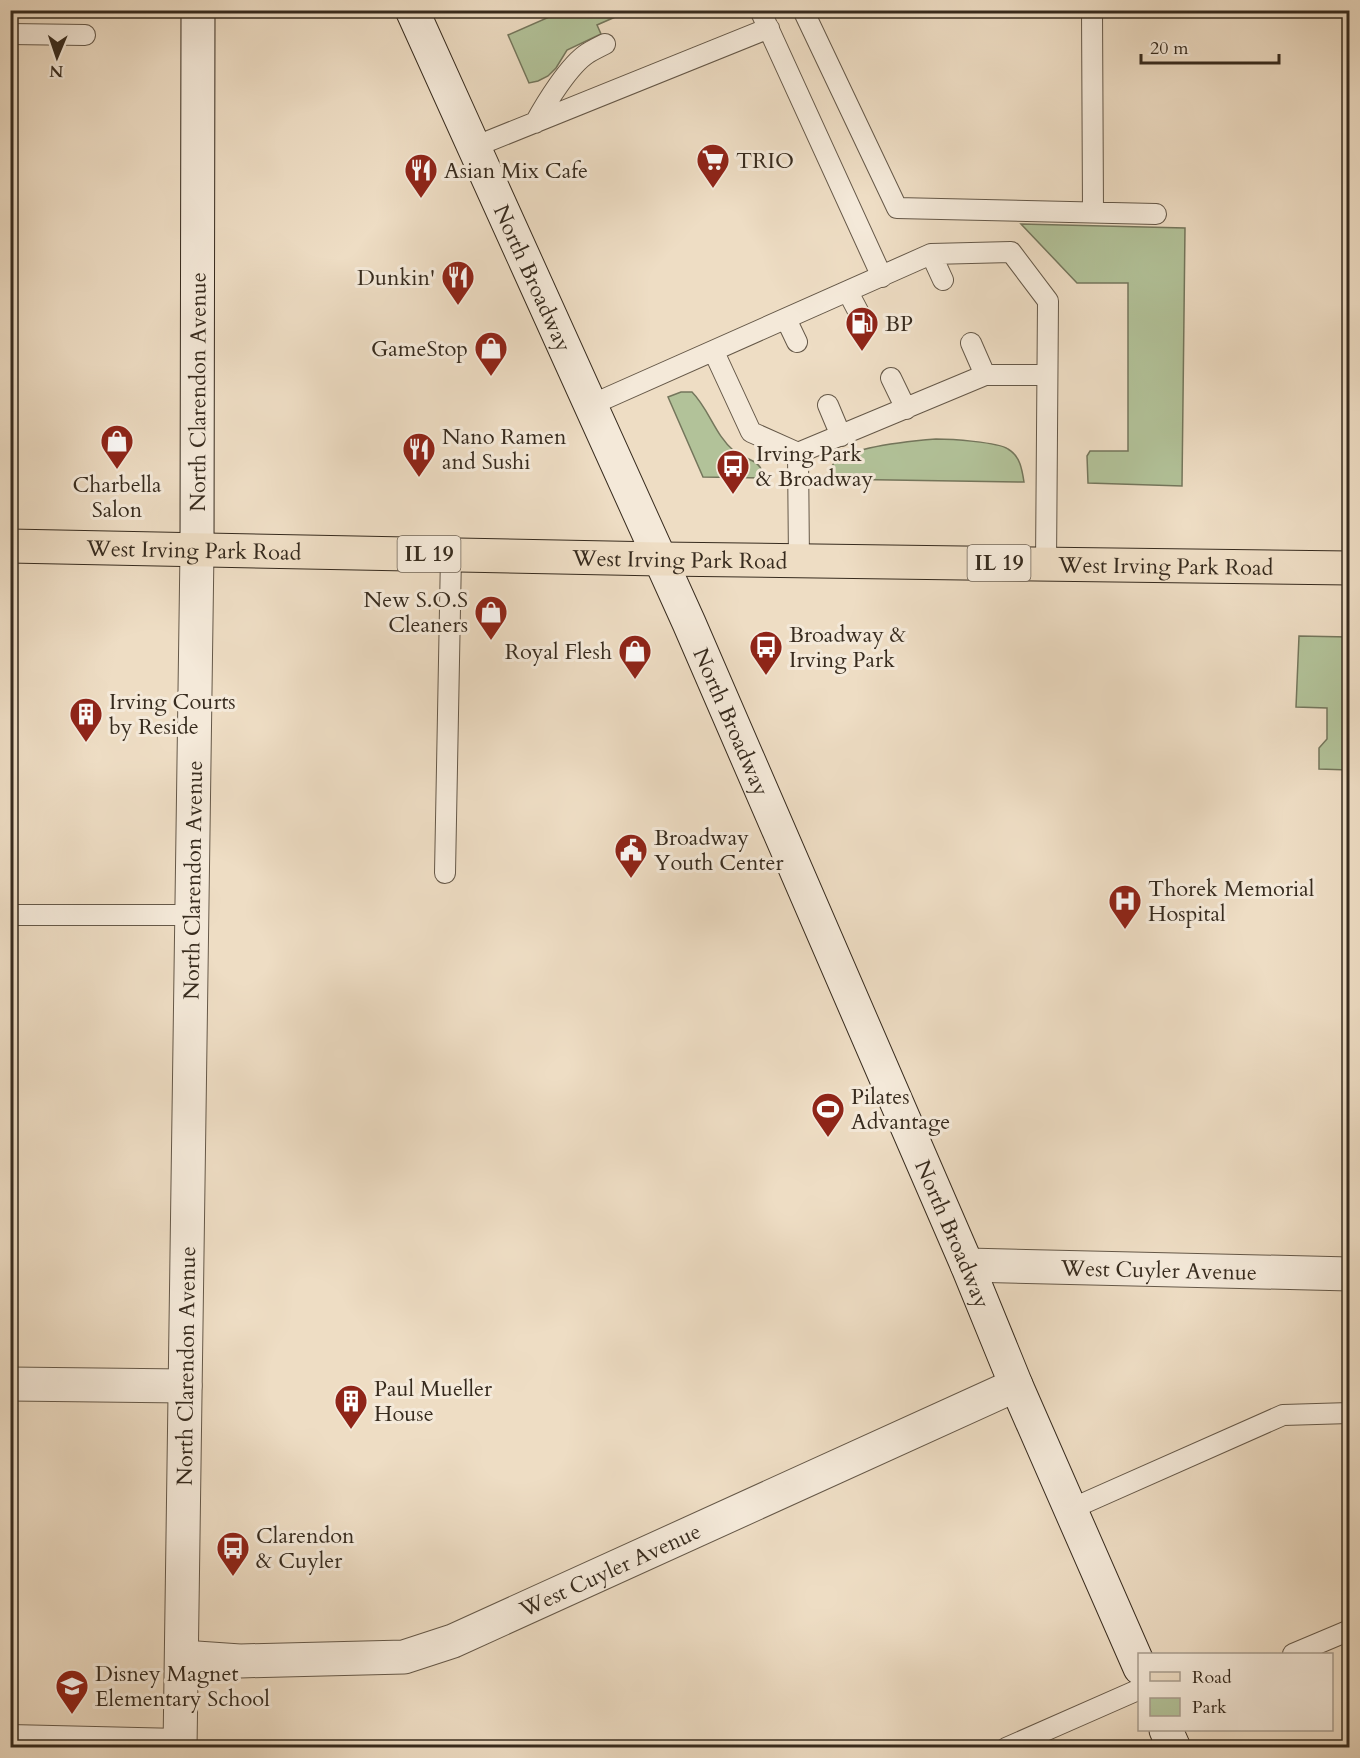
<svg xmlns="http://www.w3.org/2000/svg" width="1360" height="1758" font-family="Cardo,serif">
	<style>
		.green { fill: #b2c299; stroke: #74765c; stroke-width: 1.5 }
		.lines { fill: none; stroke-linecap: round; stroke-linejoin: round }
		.service-casing { stroke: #655848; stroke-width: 22 }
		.minor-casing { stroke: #655848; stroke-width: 35 }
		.tertiary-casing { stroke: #655848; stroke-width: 35 }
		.secondary-casing { stroke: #372b1e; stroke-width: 35 }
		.primary-casing { stroke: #372b1e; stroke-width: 35 }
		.service { stroke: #f4e9d9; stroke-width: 20 }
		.minor { stroke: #f4e9d9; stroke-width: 33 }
		.tertiary { stroke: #f4e9d9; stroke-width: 33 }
		.secondary { stroke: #f4e9d9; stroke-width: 33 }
		.primary { stroke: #eeddc4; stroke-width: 33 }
		.labels { text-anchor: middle; stroke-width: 6; stroke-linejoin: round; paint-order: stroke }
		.shield { fill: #f4e9d9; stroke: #706456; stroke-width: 1.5 }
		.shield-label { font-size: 21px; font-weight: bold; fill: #372b1e }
		.poi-label { font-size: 22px; fill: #372b1e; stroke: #f4e9d9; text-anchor: start }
		.street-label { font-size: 22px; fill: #372b1e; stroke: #f4e9d9 }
	</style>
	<rect width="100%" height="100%" fill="#eeddc4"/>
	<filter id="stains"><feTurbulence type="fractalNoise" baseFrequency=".00333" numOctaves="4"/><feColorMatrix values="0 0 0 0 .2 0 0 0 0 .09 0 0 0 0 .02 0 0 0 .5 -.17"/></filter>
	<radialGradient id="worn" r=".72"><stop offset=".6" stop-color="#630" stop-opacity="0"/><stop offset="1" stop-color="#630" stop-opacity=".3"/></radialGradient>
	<path class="green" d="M 565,10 L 629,11 L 597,25 L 601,34 L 567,50 L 556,68 L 548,76 L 538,81 L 529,83 L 508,35 Z
		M 1021,224 L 1185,228 L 1182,486 L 1088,483 L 1087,456 L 1090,451 L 1128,451 L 1128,283 L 1077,283 Z
		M 681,392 L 692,392 C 709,409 715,435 734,451 C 746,461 761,458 764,478 L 703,477 L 668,397 Z
		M 936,439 C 950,439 998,442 1008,449 C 1020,456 1022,469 1024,482 L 828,479 C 829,473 830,467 835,462 C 853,446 911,441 936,439 Z
		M 1299,636 L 1349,637 L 1349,770 L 1319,769 L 1319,748 L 1327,739 L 1327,708 L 1296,707 Z"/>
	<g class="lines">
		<defs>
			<path id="service" d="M 760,10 L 882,277
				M 803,10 L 897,208 L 1156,214
				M 1092,10 L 1093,212
				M 10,34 L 85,35
				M 535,123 C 546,103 569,65 588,53 C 593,50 599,47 605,44
				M 474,147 L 769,28
				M 931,254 L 943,280
				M 848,292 L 860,315
				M 786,319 L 797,342
				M 971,343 L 985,375
				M 714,352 L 751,432 L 798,453
				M 891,378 L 906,409
				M 591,405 L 931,254 L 1011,252 L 1048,301 L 1046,564
				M 828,405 L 841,436
				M 799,561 L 798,453 L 985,375 L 1047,375
				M 445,873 L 451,555
				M 10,915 L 192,915
				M 1071,1509 L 1283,1415 L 1350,1413
				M 1293,1654 L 1350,1630
				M 10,1735 L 180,1739
				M 1006,1748 L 1140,1689"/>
			<g id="minor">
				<path id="s1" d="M 967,1265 L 1350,1274"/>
				<path d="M 10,1384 L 185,1386"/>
				<path id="s2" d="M 182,1657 L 240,1661 L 404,1657 L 453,1641 L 1016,1385"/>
			</g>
			<g id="tertiary">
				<path id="s3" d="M 180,1748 L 197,550"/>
			</g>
			<g id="secondary">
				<path id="s4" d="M 412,10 L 689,623 L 967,1265 L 1016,1385 L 1140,1668"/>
				<path id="s5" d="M 197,550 L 198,10"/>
				<path d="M 1166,1730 L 1174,1748"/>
			</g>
			<g id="primary">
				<path id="s6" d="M 10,546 L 660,559 L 1350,568"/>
			</g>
		</defs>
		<use href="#service" class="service-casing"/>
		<use href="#minor" class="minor-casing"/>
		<use href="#tertiary" class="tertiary-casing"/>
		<use href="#secondary" class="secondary-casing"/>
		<use href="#primary" class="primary-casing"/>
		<use href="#service" class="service"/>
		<use href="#minor" class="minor"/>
		<use href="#tertiary" class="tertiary"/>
		<use href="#secondary" class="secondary"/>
		<use href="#primary" class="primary"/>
	</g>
	<defs>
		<symbol id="supermarket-pin" viewBox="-11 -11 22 30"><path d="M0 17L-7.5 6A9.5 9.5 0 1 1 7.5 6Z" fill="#8f2418" stroke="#f4e9d9"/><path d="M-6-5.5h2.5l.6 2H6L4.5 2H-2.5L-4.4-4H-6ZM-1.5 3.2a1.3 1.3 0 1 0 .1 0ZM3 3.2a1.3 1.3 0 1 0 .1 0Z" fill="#fff"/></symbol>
		<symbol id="restaurant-pin" viewBox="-11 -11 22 30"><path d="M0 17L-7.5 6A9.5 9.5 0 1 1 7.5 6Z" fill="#8f2418" stroke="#f4e9d9"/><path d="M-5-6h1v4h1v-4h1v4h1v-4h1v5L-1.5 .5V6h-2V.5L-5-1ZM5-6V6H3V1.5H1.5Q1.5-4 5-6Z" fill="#fff"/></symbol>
		<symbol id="fuel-pin" viewBox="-11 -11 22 30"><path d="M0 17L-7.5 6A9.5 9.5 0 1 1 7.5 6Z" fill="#8f2418" stroke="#f4e9d9"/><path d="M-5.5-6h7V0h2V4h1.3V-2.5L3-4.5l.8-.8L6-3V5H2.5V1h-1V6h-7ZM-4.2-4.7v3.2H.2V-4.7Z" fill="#fff"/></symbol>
		<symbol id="shop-pin" viewBox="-11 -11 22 30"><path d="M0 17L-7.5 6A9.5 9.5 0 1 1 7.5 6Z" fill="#8f2418" stroke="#f4e9d9"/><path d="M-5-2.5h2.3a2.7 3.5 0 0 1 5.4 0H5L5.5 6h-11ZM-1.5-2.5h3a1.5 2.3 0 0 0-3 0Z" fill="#fff"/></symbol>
		<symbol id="bus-pin" viewBox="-11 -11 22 30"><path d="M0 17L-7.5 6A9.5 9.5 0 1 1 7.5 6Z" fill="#8f2418" stroke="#f4e9d9"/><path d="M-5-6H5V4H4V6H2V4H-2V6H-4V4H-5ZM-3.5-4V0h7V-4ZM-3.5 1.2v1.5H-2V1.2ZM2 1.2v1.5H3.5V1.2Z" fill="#fff"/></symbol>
		<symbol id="building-pin" viewBox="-11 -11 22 30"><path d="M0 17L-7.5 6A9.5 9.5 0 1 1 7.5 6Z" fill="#8f2418" stroke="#f4e9d9"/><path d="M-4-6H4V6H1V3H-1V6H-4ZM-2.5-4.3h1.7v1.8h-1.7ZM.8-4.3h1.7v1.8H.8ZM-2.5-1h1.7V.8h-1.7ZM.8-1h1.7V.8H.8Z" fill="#fff"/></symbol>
		<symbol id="civic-pin" viewBox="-11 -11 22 30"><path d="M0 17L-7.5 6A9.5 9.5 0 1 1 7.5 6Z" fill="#8f2418" stroke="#f4e9d9"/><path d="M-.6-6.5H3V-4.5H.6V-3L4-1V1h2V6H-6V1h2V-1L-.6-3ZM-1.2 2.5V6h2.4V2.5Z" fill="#fff"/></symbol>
		<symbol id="hospital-pin" viewBox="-11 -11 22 30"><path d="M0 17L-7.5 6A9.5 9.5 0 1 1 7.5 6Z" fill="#8f2418" stroke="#f4e9d9"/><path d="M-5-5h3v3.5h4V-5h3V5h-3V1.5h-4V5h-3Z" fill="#fff"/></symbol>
		<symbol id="stadium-pin" viewBox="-11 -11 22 30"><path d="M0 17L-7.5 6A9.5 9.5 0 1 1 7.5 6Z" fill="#8f2418" stroke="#f4e9d9"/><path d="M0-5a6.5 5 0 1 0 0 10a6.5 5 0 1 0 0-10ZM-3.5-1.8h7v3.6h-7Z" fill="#fff"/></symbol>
		<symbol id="school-pin" viewBox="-11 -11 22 30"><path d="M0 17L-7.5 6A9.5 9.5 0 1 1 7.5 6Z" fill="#8f2418" stroke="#f4e9d9"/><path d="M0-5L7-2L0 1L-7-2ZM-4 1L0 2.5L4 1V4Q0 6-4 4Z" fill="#fff"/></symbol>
	</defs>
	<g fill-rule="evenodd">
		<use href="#supermarket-pin" x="694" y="141" width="38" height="52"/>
		<use href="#restaurant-pin" x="402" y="151" width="38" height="52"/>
		<use href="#restaurant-pin" x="439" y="258" width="38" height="52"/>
		<use href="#fuel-pin" x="843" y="304" width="38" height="52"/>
		<use href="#shop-pin" x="472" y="329" width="38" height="52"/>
		<use href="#shop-pin" x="98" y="422" width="38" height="52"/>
		<use href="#restaurant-pin" x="400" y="430" width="38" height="52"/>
		<use href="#bus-pin" x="714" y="447" width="38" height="52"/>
		<use href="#shop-pin" x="472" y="593" width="38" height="52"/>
		<use href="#bus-pin" x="747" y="628" width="38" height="52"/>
		<use href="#shop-pin" x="616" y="632" width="38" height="52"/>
		<use href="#building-pin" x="67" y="695" width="38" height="52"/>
		<use href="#civic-pin" x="612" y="831" width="38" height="52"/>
		<use href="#hospital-pin" x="1106" y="882" width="38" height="52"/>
		<use href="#stadium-pin" x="809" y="1090" width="38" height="52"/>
		<use href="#building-pin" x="332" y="1382" width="38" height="52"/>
		<use href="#bus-pin" x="214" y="1529" width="38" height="52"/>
		<use href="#school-pin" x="53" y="1667" width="38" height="52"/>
	</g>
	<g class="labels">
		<g class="shield">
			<rect x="397.5" y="536" width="63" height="36" rx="4.5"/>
			<rect x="967.5" y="545" width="63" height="36" rx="4.5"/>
		</g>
		<g class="shield-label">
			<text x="429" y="561">IL 19</text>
			<text x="999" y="570">IL 19</text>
		</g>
		<g class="poi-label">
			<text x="736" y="168">TRIO</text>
			<text x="444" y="178">Asian Mix Cafe</text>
			<text x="435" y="285" text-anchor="end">Dunkin'</text>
			<text x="885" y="331">BP</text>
			<text x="468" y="356" text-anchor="end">GameStop</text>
			<text x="442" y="444">Nano Ramen<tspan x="442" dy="25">and Sushi</tspan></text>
			<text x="756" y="461">Irving Park<tspan x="756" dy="25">&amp; Broadway</tspan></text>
			<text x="117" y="492" text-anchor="middle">Charbella<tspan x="117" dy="25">Salon</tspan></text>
			<text x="468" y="607" text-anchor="end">New S.O.S<tspan x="468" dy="25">Cleaners</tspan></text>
			<text x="789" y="642">Broadway &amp;<tspan x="789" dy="25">Irving Park</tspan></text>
			<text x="612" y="659" text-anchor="end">Royal Flesh</text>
			<text x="109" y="709">Irving Courts<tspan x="109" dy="25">by Reside</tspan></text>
			<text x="654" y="845">Broadway<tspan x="654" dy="25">Youth Center</tspan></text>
			<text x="1148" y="896">Thorek Memorial<tspan x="1148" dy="25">Hospital</tspan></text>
			<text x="851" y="1104">Pilates<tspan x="851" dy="25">Advantage</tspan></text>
			<text x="374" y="1396">Paul Mueller<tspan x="374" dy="25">House</tspan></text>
			<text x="256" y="1543">Clarendon<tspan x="256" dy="25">&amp; Cuyler</tspan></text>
			<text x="95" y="1681">Disney Magnet<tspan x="95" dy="25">Elementary School</tspan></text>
		</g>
		<g class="street-label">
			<text dy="8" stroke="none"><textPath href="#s4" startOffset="294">North Broadway</textPath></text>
			<text dy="8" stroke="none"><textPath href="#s5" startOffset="158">North Clarendon Avenue</textPath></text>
			<text dy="8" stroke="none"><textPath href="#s6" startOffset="184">West Irving Park Road</textPath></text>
			<text dy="8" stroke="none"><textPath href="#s6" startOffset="670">West Irving Park Road</textPath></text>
			<text dy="8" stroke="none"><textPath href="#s6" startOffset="1156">West Irving Park Road</textPath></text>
			<text dy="8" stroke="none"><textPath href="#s4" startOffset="780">North Broadway</textPath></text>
			<text dy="8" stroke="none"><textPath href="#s3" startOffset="868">North Clarendon Avenue</textPath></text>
			<text dy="8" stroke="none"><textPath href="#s4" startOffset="1338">North Broadway</textPath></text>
			<text dy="8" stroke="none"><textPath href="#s1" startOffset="192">West Cuyler Avenue</textPath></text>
			<text dy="8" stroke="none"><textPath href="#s3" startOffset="382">North Clarendon Avenue</textPath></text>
			<text dy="8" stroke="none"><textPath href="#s2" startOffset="446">West Cuyler Avenue</textPath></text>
		</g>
	</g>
	<rect width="1360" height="1758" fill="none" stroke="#eeddc4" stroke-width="36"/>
	<rect x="12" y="12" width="1336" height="1734" fill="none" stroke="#372b1e" stroke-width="3"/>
	<rect x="18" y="18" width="1324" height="1722" fill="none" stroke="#372b1e" stroke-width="1.5"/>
	<rect x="1138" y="1653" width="195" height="78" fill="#f4e9d9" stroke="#a89d8e" stroke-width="1.5"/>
	<rect x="1150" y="1672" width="30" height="9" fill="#eeddc4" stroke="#a89d8e" stroke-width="1.5"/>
	<text x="1192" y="1683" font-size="18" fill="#372b1e">Road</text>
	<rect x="1150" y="1698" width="30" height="18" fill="#b2c299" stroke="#a89d8e" stroke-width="1.5"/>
	<text x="1192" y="1713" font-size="18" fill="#372b1e">Park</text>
	<g transform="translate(57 57) rotate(182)" stroke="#f4e9d9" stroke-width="4.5" paint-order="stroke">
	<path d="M0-4.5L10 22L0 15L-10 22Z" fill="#372b1e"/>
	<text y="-9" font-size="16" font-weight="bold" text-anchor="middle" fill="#372b1e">N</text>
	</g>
	<path d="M1141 54v9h138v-9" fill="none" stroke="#372b1e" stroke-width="3"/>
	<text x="1150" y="54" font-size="18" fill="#372b1e" stroke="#f4e9d9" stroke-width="4.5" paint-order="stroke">20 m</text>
	<rect width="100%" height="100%" filter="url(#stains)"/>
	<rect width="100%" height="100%" fill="url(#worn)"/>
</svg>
